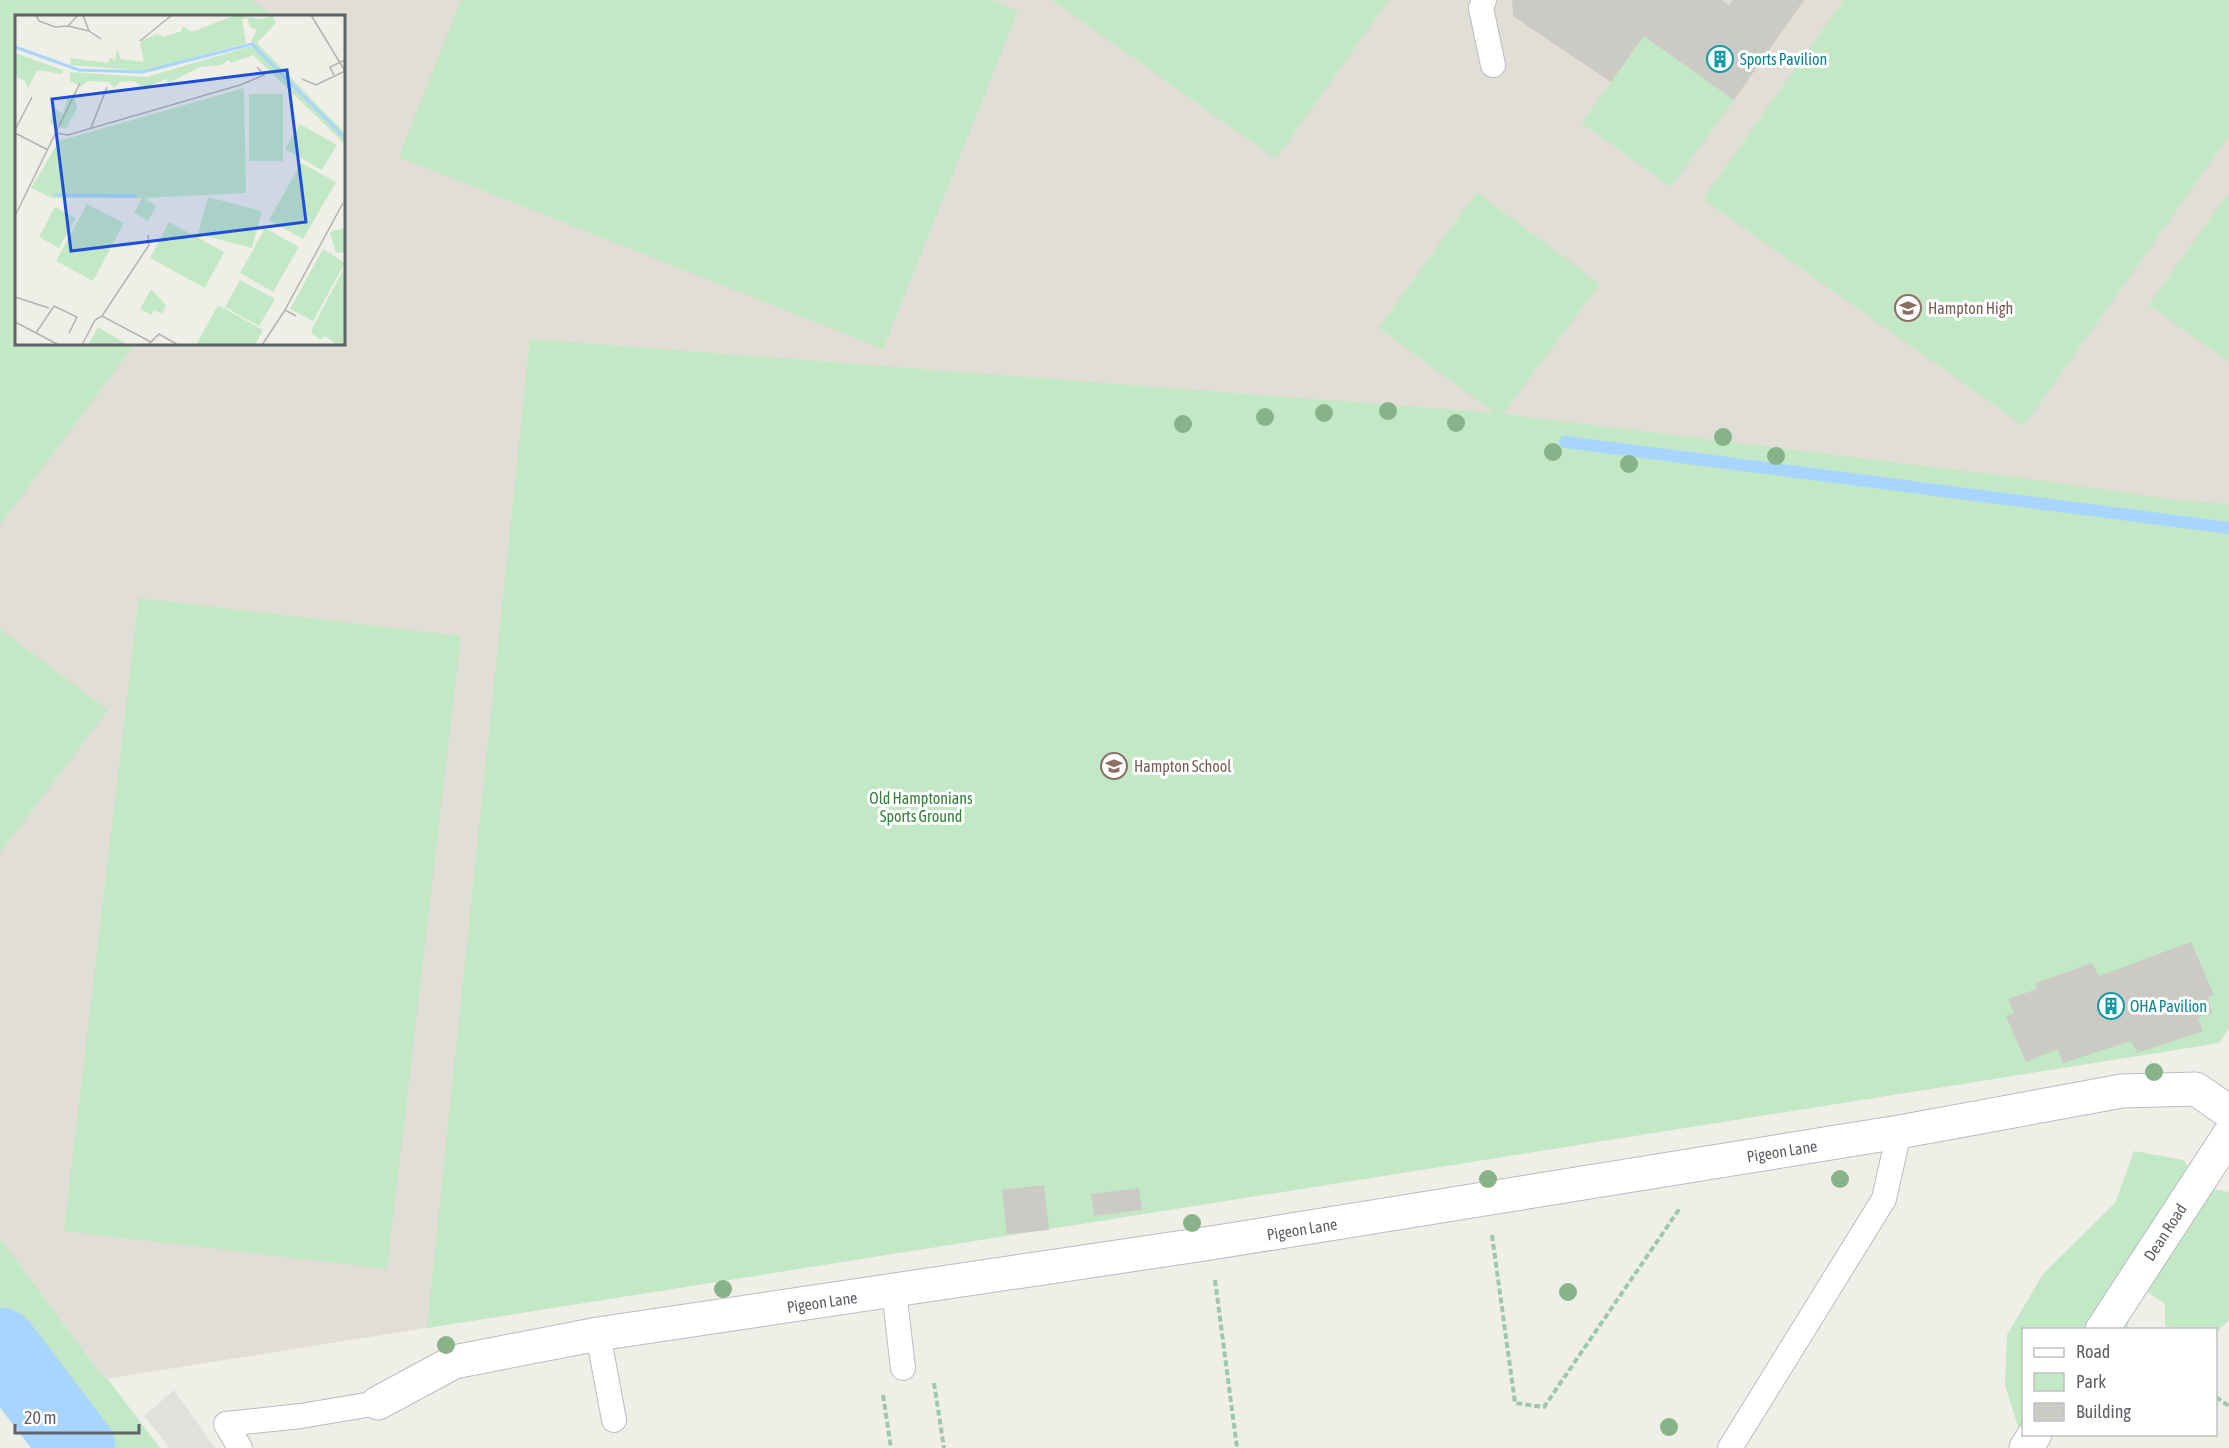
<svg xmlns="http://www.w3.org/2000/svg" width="2229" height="1448" font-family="'Asap Condensed',sans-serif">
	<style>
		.industrial { fill: #e2e0db }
		.education { fill: #e0ded5; fill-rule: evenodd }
		.green { fill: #c3e8c5 }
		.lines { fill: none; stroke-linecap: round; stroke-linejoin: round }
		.stream { stroke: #a8d5ff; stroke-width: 12 }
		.river { stroke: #a8d5ff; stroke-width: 75 }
		.building { fill: #cccac4 }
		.service-casing { stroke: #b9bcc0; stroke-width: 26 }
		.minor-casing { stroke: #b9bcc0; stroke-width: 35 }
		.path { stroke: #9cc9ab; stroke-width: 4; stroke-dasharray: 6 3; stroke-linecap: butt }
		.service { stroke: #fff; stroke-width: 24 }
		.minor { stroke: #fff; stroke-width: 33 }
		.tree { fill: #88b388 }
		.labels { text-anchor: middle; stroke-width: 6; stroke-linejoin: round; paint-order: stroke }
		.culture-label { font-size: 16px; fill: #0d838f; stroke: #fff; text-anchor: start }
		.education-label { font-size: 16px; fill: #785e54; stroke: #fff; text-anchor: start }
		.park-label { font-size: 16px; fill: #32823a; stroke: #fff }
		.street-label { font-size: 16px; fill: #5e6267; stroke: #fff }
		.inset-river { fill: none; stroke: #a8d5ff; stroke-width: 3 }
		.inset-road { fill: none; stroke: #b2b3b0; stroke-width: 1.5 }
		.view { fill: #1d4ed8; fill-opacity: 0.15; stroke: #1d4ed8; stroke-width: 3 }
		.inset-edge { fill: none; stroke: #5e6267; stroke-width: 3 }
	</style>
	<rect width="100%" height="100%" fill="#f0efe7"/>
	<path class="industrial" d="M 174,1390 L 215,1448 L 170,1448 L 144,1416 Z"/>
	<path class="education" d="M 0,0 L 2229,0 L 2229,1028 L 2219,1043 L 105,1379 L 0,1238 ZM 16,16 L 344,16 L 344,344 L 16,344 Z"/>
	<path class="green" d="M 0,0 L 251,0 L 274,16 L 16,16 L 16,344 L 135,344 L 0,525 Z
		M 461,0 L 991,0 L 1018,11 L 883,349 L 399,157 Z
		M 1052,0 L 1389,0 L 1276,159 Z
		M 1844,0 L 2229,0 L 2229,136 L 2024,426 L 1703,199 Z
		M 1644,36 L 1734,100 L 1671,187 L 1582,123 Z
		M 1477,192 L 1600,284 L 1503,414 L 2030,479 L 2177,500 L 2229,504 L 2229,1028 L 2219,1043 L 427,1328 L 530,339 L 1495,413 L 1379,328 Z
		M 2229,192 L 2229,362 L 2149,305 Z
		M 139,598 L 461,636 L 387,1269 L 64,1231 Z
		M 0,629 L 108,710 L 0,853 Z
		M 2134,1151 L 2184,1160 L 2197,1186 L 2229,1192 L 2229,1320 L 2216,1333 L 2216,1330 L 2178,1329 L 2165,1326 L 2165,1304 L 2143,1289 L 2128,1309 L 2128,1329 L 2024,1330 L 2023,1432 L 2020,1433 L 2005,1385 L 2007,1335 L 2043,1274 L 2115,1203 Z
		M 0,1238 L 104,1378 L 107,1378 L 160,1448 L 31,1448 L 0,1408 Z"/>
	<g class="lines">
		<path class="stream" d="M 1565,442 L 2229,528"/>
		<path class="river" d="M 0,1345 L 78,1448"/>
	</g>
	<path class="building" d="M 1512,0 L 1722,0 L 1729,5 L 1733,0 L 1804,0 L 1734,100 L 1644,36 L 1611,82 L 1513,16 Z
		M 2191,942 L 2214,995 L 2208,997 L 2212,1013 L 2198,1018 L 2203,1031 L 2137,1053 L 2131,1041 L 2063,1063 L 2058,1049 L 2026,1062 L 2006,1016 L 2014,1013 L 2008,999 L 2037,989 L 2036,983 L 2092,963 L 2099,976 Z
		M 1044,1185 L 1049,1230 L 1007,1234 L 1002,1190 Z
		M 1139,1188 L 1142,1210 L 1094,1216 L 1091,1194 Z"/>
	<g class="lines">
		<defs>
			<path id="service" d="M 1484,0 L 1481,8 L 1493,65
				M 894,1291 L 903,1368
				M 598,1334 L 614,1420
				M 240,1448 L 226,1424 L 301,1416 L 378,1403
				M 1730,1448 L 1884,1199 L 1899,1132"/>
			<path id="minor" d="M 2102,1330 L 2229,1135
				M 378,1403 L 454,1362 L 598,1334 L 1211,1243 L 1899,1132 L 2122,1091 L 2196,1089 L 2229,1112
				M 2026,1448 L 2035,1434"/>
		</defs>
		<use href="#service" class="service-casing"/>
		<use href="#minor" class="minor-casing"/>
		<path class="path" d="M 1492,1235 L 1515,1403 L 1544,1407 L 1678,1211 L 1678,1207
			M 1215,1280 L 1237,1448
			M 934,1383 L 944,1448
			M 883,1395 L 891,1448
			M 2216,1397 L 2229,1406"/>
		<use href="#service" class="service"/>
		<use href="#minor" class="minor"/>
	</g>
	<g class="tree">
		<circle cx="1388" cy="411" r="9"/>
		<circle cx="1324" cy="413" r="9"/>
		<circle cx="1265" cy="417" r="9"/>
		<circle cx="1456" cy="423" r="9"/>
		<circle cx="1183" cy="424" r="9"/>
		<circle cx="1723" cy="437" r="9"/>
		<circle cx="1553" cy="452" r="9"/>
		<circle cx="1776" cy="456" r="9"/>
		<circle cx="1629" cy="464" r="9"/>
		<circle cx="2154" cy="1072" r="9"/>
		<circle cx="1488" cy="1179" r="9"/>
		<circle cx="1840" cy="1179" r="9"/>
		<circle cx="1192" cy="1223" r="9"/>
		<circle cx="723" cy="1289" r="9"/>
		<circle cx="1568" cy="1292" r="9"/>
		<circle cx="446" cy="1345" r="9"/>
		<circle cx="1669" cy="1427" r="9"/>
	</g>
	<defs>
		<symbol id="building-ring" viewBox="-11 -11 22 22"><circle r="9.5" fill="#fff" stroke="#0f9aa8" stroke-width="1.5"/><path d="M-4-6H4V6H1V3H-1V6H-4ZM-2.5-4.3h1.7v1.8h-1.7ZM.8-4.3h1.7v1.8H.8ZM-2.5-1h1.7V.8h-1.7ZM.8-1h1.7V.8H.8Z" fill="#0f9aa8"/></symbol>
		<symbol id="school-ring" viewBox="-11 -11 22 22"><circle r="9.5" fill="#fff" stroke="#8d6e63" stroke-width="1.5"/><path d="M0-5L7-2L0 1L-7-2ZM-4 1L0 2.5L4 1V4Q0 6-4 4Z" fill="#8d6e63"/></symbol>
	</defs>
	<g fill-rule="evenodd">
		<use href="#building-ring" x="1705" y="44" width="30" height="30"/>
		<use href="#school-ring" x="1893" y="293" width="30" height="30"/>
		<use href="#school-ring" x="1099" y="751" width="30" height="30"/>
		<use href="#building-ring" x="2096" y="991" width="30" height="30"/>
	</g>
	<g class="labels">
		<g class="culture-label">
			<text x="1740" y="65">Sports Pavilion</text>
			<text x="2130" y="1012">OHA Pavilion</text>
		</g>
		<g class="education-label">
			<text x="1928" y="314">Hampton High</text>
			<text x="1134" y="772">Hampton School</text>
		</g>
		<g class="park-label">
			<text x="921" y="804">Old Hamptonians<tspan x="921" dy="18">Sports Ground</tspan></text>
		</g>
		<g class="street-label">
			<text transform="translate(1782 1151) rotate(-9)" y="6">Pigeon Lane</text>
			<text transform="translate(1302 1229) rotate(-9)" y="6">Pigeon Lane</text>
			<text transform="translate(2165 1232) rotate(-57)" y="6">Dean Road</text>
			<text transform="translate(822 1302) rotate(-8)" y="6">Pigeon Lane</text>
		</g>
	</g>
	<g transform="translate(15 15)">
		<rect width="330" height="330" fill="#f0efe7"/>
		<path d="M 220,0 L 248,4 L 257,0 L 261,8 L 242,28 L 330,118 L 330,129 L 238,40 L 216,48 L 213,45 L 207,50 L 185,52 L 154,68 L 151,64 L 129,73 L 119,66 L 105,67 L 99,73 L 94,67 L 73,66 L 66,71 L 55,66 L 55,57 L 131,62 L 237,31 L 242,35 L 236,26 L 242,15 L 235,12 L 232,2 L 227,5 L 231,28 L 129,56 L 55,50 L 56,43 L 93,48 L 95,43 L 100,45 L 102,34 L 106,44 L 129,47 L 125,29 L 128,25 L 142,19 L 148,22 L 167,16 L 167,11 L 177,17 ZM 0,38 L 48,55 L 47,59 L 22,55 L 13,74 L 10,66 L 0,61 ZM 229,73 L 231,178 L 129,183 L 141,191 L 133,206 L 119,198 L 127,183 L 37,183 L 16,173 L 44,126 ZM 234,79 L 268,79 L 268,146 L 234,146 ZM 60,83 L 62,93 L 51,114 L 39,110 L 35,107 L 36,100 L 41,95 L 48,99 L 52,84 ZM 285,109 L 322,130 L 307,155 L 270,134 ZM 286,148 L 321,167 L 288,224 L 254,205 ZM 193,182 L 247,196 L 237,233 L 183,219 ZM 72,189 L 109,208 L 78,266 L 41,246 ZM 40,192 L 61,203 L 44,233 L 24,222 ZM 154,207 L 209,237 L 190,273 L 135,243 ZM 250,213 L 284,232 L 258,277 L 225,258 ZM 330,213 L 330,237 L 321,238 L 315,217 ZM 308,234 L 330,248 L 298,306 L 275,294 ZM 330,251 L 330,330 L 322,330 L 310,321 L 306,325 L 297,319 L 297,314 ZM 225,265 L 260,284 L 244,311 L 210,292 ZM 136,274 L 151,290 L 147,299 L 139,295 L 136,300 L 125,294 ZM 203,290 L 248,315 L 240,330 L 181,330 ZM 83,312 L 110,328 L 109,330 L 73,330 Z" fill="#c3e8c5"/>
		<path class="inset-river" d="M 0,32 L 64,55 L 128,57 L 237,29 L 330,123M 39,180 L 120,181"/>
		<path class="inset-road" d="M 21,0 L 24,6 L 40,12 L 53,11 L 63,0M 68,0 L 74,16 L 86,24M 296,0 L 330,56M 53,11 L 74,16M 125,26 L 157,0M 319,60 L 315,52 L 330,45M 287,64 L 301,70 L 330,56M 76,113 L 92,72M 0,115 L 17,82M 0,118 L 33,135M 41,118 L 53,120 L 225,70 L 249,60 L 242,52M 0,201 L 65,68M 0,282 L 34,293M 87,301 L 134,230 L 133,220M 281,301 L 270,295 L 328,188M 0,307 L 44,330M 21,318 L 39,291 L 62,302 L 54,318M 134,329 L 144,319 L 163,330M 67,330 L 80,305 L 87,301 L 136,327M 247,330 L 270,295"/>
		<path class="view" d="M 272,55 L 291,207 L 56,236 L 37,84 Z"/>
		<rect width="330" height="330" class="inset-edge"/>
	</g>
	<rect x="2022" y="1328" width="195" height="108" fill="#ffffff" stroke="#bfc0c2" stroke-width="1.5"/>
	<rect x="2034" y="1348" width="30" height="9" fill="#ffffff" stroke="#bfc0c2" stroke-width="1.5"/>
	<text x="2076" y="1358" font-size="18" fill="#5e6267">Road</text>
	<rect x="2034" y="1373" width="30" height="18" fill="#c3e8c5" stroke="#bfc0c2" stroke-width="1.5"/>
	<text x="2076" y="1388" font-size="18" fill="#5e6267">Park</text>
	<rect x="2034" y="1403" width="30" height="18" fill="#cccac4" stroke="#bfc0c2" stroke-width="1.5"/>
	<text x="2076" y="1418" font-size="18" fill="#5e6267">Building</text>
	<path d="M15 1424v9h124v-9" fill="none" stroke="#5e6267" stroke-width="3"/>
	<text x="24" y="1424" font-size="18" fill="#5e6267" stroke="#ffffff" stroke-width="4.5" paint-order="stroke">20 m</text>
</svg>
